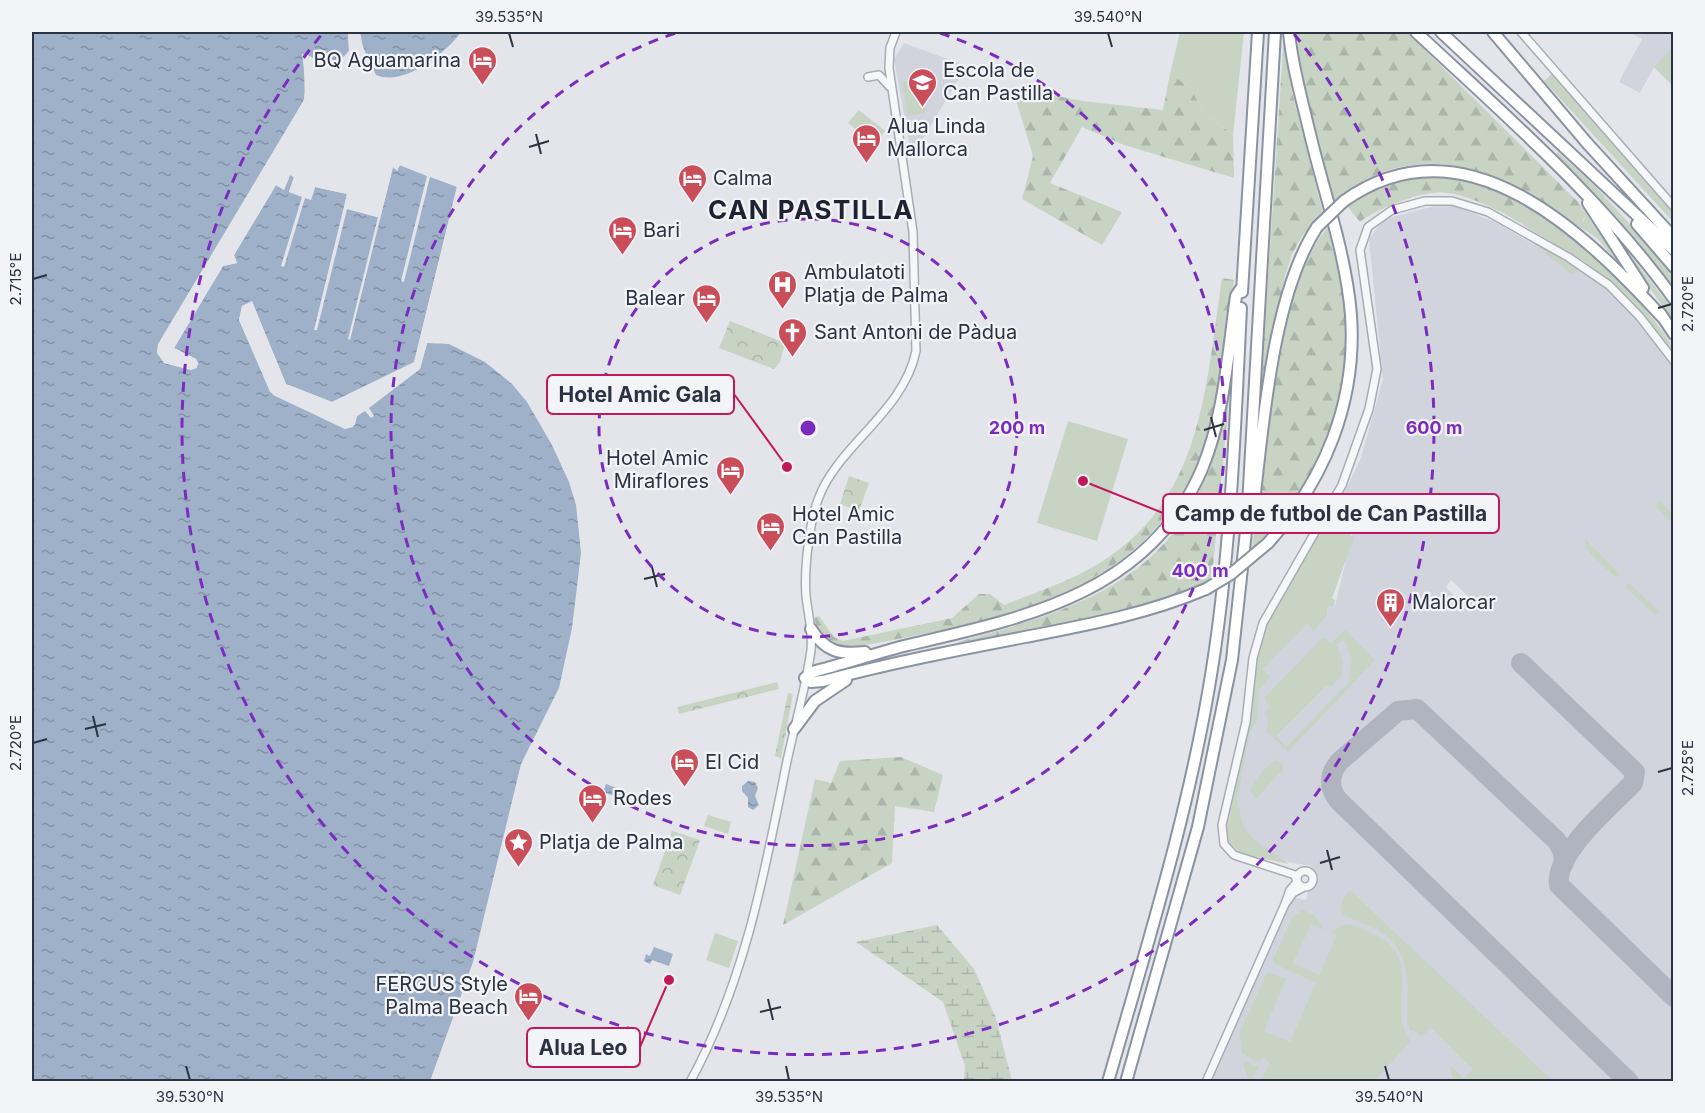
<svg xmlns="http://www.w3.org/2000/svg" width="1705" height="1113" font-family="Inter,sans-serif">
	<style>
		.built { fill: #d1d4dc; fill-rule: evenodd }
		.green { fill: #c7d4c4; fill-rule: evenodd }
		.forest { fill: url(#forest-firs) }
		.wetland { fill: url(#wetland-marsh) }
		.park { fill: url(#park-crowns) }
		.water { fill: url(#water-ripples) }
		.pier { fill: #e3e5ea }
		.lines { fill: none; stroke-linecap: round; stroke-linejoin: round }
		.taxiway { stroke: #b0b4bf; stroke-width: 20 }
		.tertiary-casing { stroke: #a8acb4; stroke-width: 10 }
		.motorway-casing { stroke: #8b92a1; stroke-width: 14 }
		.tertiary { stroke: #f6f7f9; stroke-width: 7 }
		.motorway { stroke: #fff; stroke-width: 10 }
		.motorway-bridge-casing { stroke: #8b92a1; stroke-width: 14; stroke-linecap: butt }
		.motorway-bridge { stroke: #fff; stroke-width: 10 }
		.ticks { fill: none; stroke: #2b3242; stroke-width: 2 }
		.ring { fill: none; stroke: #7b2cbf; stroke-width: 3; stroke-dasharray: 10 8 }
		.labels { text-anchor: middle; stroke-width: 4.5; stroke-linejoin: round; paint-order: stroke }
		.poi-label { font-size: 20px; fill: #2b3242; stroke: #f3f4f8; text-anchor: start }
		.district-label { font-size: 26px; font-weight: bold; letter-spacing: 1.5px; fill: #1d2333; stroke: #f3f4f8 }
		.centre { fill: #7b2cbf; stroke: #f3f4f8; stroke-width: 3 }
		.ring-label { font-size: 18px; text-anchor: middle; font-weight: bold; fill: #7b2cbf; stroke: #f3f4f8; stroke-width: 4.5; stroke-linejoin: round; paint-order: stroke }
		.leader { fill: none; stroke: #c2185b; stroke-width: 2 }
		.callout-dot { fill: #c2185b; stroke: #f3f4f8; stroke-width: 2 }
		.callout { fill: #f3f4f8; stroke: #c2185b; stroke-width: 2 }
		.callout-label { font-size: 21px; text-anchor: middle; font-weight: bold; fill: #2b3242 }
		.neatline { fill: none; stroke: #2b3242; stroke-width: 2 }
		.ticks-label { font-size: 15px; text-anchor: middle; fill: #2b3242 }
	</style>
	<defs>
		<pattern id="forest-firs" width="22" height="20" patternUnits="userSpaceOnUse" patternTransform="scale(1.5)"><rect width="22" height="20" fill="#c7d4c4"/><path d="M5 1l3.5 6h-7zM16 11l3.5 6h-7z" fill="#abb6aa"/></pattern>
		<pattern id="wetland-marsh" width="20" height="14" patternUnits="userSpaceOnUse" patternTransform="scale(1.5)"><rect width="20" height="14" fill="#c7d4c4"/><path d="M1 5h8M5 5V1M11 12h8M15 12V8" fill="none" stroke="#abb6aa"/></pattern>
		<pattern id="park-crowns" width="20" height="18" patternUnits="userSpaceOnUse" patternTransform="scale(1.5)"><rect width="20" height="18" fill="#c7d4c4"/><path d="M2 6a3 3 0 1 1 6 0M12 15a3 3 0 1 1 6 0" fill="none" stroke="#abb6aa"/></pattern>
		<pattern id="water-ripples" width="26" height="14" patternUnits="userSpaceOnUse" patternTransform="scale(1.5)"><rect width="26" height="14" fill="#9fb1c9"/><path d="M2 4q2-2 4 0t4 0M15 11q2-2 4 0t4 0" fill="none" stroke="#8291a5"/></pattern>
	</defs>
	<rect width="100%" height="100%" fill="#e3e5ea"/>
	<path class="built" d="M 1629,32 L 1673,32 L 1673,86 L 1654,67 L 1640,93 L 1619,82 L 1642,39 Z
		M 904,43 L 966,66 L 917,149 L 910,148 L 894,59 Z
		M 1446,203 L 1497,223 L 1608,288 L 1654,340 L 1673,369 L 1673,1081 L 1211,1082 L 1292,897 L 1306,900 L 1308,890 L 1314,888 L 1319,880 L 1311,866 L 1253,856 L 1229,823 L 1254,713 L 1267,629 L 1297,571 L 1335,606 L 1354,526 L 1337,508 L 1361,458 L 1383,379 L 1369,239 L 1382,222 L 1392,217 ZM 1451,580 L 1471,599 L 1471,600 L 1464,603 L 1458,600 L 1446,587 Z"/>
	<path class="green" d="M 1180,32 L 1244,32 L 1233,135 L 1204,113 L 1190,87 L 1170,74 Z
		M 1673,47 L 1673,86 L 1654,67 Z
		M 1552,74 L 1673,213 L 1673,222 L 1544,81 Z
		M 919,79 L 925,113 L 908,116 L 902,82 Z
		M 859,110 L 885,131 L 874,145 L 848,123 Z
		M 1558,152 L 1595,186 L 1668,266 L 1673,273 L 1673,288 L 1616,216 L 1555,155 Z
		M 1516,201 C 1571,232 1619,273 1657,324 C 1664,334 1673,343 1673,356 L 1649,321 L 1616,286 L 1585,262 L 1505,214 L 1515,208 Z
		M 1578,202 L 1624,270 L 1597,238 L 1578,226 L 1585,219 Z
		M 1607,225 L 1673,310 L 1673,322 Z
		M 1528,239 L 1579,268 L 1572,275 Z
		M 1068,421 L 1128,439 L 1097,541 L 1037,523 Z
		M 1659,501 L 1673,514 L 1673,524 L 1655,506 Z
		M 1332,515 L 1354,538 L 1332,598 L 1335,600 L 1334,606 L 1327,606 L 1327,615 L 1314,631 L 1307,624 L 1262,669 L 1270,677 L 1259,690 L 1257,720 L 1250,732 L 1237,800 L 1243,825 L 1248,833 L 1257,842 L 1289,864 L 1242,854 L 1230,844 L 1226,832 L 1252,714 L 1257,658 L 1266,626 L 1282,599 L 1280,597 L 1322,527 Z
		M 1585,539 L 1620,574 L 1616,578 L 1587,550 Z
		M 1629,583 L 1659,611 L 1655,615 L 1625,587 Z
		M 1345,630 L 1375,660 L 1288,752 L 1266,731 L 1268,722 L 1265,712 L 1269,707 L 1264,698 L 1323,637 L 1331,643 ZM 1344,640 L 1352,660 L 1348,683 L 1286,747 L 1276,736 L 1326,686 L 1332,686 L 1342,675 L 1343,661 L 1336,644 Z
		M 1278,760 L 1284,768 L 1257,798 L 1250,791 C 1255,780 1266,763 1278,760 Z
		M 708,815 L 731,822 L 728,834 L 704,826 Z
		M 1351,891 L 1553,1081 L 1453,1081 L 1450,1069 L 1452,1067 L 1464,1078 L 1473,1069 L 1431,1028 L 1421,1037 L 1414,1030 L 1410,1031 L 1407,1023 C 1407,991 1413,952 1381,932 C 1370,925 1355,921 1343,914 C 1339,907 1344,893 1351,891 Z
		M 1303,910 L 1314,915 L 1325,930 L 1311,924 L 1293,963 L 1319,975 L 1337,935 L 1330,932 L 1346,924 C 1356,925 1364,930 1373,934 C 1427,957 1384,1009 1411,1041 L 1374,1081 L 1261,1081 L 1270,1062 L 1262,1058 L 1259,1063 L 1241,1052 L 1240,1032 L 1267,972 L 1286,979 L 1264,1031 L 1290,1042 L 1316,983 L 1275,964 L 1273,960 L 1292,917 Z
		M 715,933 L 738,941 L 729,968 L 706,960 Z
		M 1248,1062 L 1258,1067 L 1253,1078 L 1258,1081 L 1249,1081 L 1243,1064 Z"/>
	<path class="forest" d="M 1284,32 L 1292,92 L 1323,213 L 1303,235 L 1293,252 L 1285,276 L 1259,422 Z
		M 1295,32 L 1407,32 L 1578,202 L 1585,215 L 1581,226 C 1567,225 1551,207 1539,199 C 1491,170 1436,152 1381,173 C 1364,180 1349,192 1334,202 L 1300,72 Z
		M 1170,74 L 1190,87 L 1204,113 L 1233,135 L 1234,178 L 1124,145 L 1082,127 L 1050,183 L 1122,212 L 1102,245 L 1022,199 L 1033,156 L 1012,87 L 1082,101 L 1163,110 Z
		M 1430,176 C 1453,179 1503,183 1517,203 L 1513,210 L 1505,214 C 1486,205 1468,196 1448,193 C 1424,189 1378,208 1360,222 L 1346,205 L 1386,184 Z
		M 1328,227 C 1334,255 1342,284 1345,313 C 1355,396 1314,494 1252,548 C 1264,463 1273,290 1328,227 Z
		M 1222,278 L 1234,280 C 1226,333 1220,389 1205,441 C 1156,600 985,622 845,649 C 829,645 818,634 814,618 L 819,616 L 834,637 L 843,641 L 952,618 L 979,594 L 990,594 L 1004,605 C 1029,595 1056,586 1080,574 C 1202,512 1204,398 1222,278 Z
		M 1230,388 L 1212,577 L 1203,584 L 1141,609 L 958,646 L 958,642 C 1068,611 1163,587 1210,468 C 1219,443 1224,414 1230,388 Z
		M 901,757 L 943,775 L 934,812 L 895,806 L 892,863 L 783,925 L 815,779 L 831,783 L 840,761 Z"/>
	<path class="wetland" d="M 937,925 L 974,969 L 996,1018 L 1012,1081 L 964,1081 L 965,1066 L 943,1002 L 856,942 Z"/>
	<path class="park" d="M 730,321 L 785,343 L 780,362 L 774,369 L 719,348 Z
		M 849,476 L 869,483 L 859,511 L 840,504 Z
		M 777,682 L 779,689 L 679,714 L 677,707 Z
		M 788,693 L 793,694 L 781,758 L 775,756 Z
		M 672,831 L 700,840 L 680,895 L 653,885 Z"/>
	<path class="water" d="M 32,32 L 348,32 L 349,51 L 340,61 L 324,64 L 306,54 C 302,69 306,84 304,100 L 158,344 L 157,353 L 164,363 L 191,370 L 199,364 L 196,359 L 174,348 L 223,266 L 237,263 L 234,255 L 276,185 L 284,190 L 290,175 L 294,177 L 289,192 L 311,199 L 315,187 L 347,194 L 344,208 L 380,218 L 393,167 L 397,168 L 399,165 L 457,187 L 414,362 L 332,402 L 286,384 L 252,302 L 242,306 L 239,320 L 270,392 L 345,429 L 353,427 L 357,416 L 420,369 L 427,343 L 449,344 L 485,362 L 512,384 L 527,402 L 552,445 L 569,482 L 576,505 L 581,553 L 572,628 L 559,688 L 521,764 L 473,962 L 430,1081 L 32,1081 Z
		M 360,32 L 461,32 C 446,53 404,87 376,75 L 363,47 Z
		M 748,781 L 755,782 L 758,788 L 755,796 L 759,805 L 753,810 L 748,807 L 748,798 L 742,791 L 742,786 Z
		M 606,784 L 625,791 L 628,797 L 623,799 L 603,792 Z
		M 654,947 L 673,954 L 669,966 L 652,960 L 650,964 L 644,961 L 646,954 L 650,956 Z"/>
	<path class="pier" d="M 348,32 L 351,32 L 351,51 L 342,63 L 323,67 L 305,57 L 309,86 L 307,102 L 160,350 L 165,360 L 195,366 L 194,362 L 173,352 L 172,347 L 221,264 L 233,261 L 231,253 L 273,183 L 283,186 L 289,173 L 297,176 L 292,191 L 309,196 L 315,184 L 348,191 L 350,194 L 347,205 L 379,214 L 392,164 L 400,162 L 459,184 L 460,187 L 416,365 L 331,405 L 284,386 L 250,305 L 245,308 L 242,320 L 275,393 L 345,426 L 353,423 L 356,414 L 417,367 L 424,342 L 428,340 L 420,369 L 369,408 L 374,416 L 371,418 L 365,411 L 357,416 L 355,425 L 345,429 L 273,395 L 239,320 L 242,306 L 252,301 L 286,384 L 332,402 L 414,363 L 457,186 L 430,177 L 404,282 L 401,281 L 427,176 L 400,165 L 397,171 L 393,167 L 350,340 L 348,339 L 378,217 L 347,209 L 317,330 L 314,330 L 347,194 L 315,187 L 311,200 L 305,198 L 284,267 L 281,266 L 302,197 L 289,192 L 294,177 L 290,175 L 284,190 L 276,185 L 234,255 L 237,263 L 223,266 L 174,348 L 196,359 L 197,368 L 191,370 L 164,363 L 157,350 L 304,100 L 306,86 L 302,54 L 324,64 L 340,61 L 349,51 Z"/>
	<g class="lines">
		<path class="taxiway" d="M 1521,663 L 1635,772 L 1633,783 C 1612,805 1554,853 1559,885 L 1674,997
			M 1564,863 L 1563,852 L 1557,841 L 1417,709 L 1398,711 L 1340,761 C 1329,773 1328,787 1338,800 L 1629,1082"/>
		<defs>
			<path id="tertiary" d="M 1521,32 L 1674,207
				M 868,77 L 879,75 L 890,87
				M1297 879a8 8 0 1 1 16 0a8 8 0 1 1-16 0Z
				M 1285,904 L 1290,890 L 1297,882 L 1295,875 L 1234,855 L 1224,844 L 1222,825 L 1246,722 L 1253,658 L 1263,623 L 1342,485 L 1369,409 L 1377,369 L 1360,250 L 1368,227 L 1392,210 L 1425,201 L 1452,201 L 1488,212 L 1568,257 L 1609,285 L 1640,317 L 1674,361
				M 690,1082 C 745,982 765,871 787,761 C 795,724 806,687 811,650 C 813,632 808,614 806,596 C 804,570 809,522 819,497 C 839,445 904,411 916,351 L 913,232 L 889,68 L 890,48 L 896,32
				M 1206,1082 L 1285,904 L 1293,893 L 1304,887"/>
			<path id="motorway" d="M 1416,32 C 1507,117 1601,198 1674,299
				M 1441,32 L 1674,250
				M 1493,32 L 1587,143 L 1674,238
				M 1344,201 C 1465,115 1585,233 1664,319
				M 1588,203 L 1643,288
				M 1637,224 L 1674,267
				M 1242,292 L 1258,32
				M 1660,313 L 1674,334
				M 1255,493 C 1264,415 1274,293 1317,227
				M 1268,543 C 1325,480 1357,401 1351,315 C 1346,254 1324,193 1310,134 C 1302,100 1292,66 1289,32
				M 1206,589 C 1147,614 1087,625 1025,637 C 957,650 890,663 823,681 L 811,682 L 805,678 L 812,672 C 844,664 876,653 908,645 C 1025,618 1149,593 1202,469 C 1224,416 1228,354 1236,296 L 1242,287
				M 811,629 C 825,651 839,655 865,652
				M 794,729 L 815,701 L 846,680
				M 1108,1082 C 1147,945 1190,809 1212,669 C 1231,549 1235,428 1241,308
				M 1126,1082 L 1198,827 L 1232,660 L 1247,522 L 1275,32"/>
		</defs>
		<use href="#tertiary" class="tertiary-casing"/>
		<use href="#motorway" class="motorway-casing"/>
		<use href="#tertiary" class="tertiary"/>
		<use href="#motorway" class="motorway"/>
		<defs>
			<path id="motorway-bridge" d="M 1317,227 L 1344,201
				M 1206,589 L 1231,574 L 1268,543"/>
		</defs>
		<use href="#motorway-bridge" class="motorway-bridge-casing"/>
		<use href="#motorway-bridge" class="motorway-bridge"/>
	</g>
	<path class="ticks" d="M 509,33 L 513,47M 1108,33 L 1112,47M 536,134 L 541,154M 529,147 L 549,141M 33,279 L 47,275M 1658,308 L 1672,304M 1211,417 L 1216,437M 1204,430 L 1224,424M 652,567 L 657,587M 644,579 L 665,574M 93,716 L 98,737M 85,729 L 106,724M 33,743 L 47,739M 1658,772 L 1672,768M 1327,850 L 1332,870M 1320,863 L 1340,857M 768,999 L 773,1020M 760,1012 L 781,1007M 186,1066 L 190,1080M 786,1066 L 789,1080M 1385,1066 L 1389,1080"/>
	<g class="ring">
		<circle cx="808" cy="428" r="209"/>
		<path d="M940 33A417 417 0 1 1 676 33"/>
		<path d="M1294 34A626 626 0 1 1 322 34"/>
	</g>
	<defs>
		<symbol id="hotel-pin" viewBox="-11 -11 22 30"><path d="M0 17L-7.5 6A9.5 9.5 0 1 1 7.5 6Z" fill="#ca4e5a" stroke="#f3f4f8"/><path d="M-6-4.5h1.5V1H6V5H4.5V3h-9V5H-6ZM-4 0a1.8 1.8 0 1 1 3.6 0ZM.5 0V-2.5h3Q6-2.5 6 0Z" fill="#fff"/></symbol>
		<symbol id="school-pin" viewBox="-11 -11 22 30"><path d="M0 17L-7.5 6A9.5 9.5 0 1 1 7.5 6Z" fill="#ca4e5a" stroke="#f3f4f8"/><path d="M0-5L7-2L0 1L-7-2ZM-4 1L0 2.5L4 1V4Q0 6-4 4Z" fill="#fff"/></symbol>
		<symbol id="hospital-pin" viewBox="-11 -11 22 30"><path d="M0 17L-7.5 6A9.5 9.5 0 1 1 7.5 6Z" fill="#ca4e5a" stroke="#f3f4f8"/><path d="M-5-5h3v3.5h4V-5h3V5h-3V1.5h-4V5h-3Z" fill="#fff"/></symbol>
		<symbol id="church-pin" viewBox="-11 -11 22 30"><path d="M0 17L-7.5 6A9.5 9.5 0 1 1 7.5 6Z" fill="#ca4e5a" stroke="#f3f4f8"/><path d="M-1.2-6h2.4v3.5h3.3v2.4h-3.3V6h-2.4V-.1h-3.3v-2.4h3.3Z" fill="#fff"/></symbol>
		<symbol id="building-pin" viewBox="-11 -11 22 30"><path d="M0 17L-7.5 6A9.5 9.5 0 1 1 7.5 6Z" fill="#ca4e5a" stroke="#f3f4f8"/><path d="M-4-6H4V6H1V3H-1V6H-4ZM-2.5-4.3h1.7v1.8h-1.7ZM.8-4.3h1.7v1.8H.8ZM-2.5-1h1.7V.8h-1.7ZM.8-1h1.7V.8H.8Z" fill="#fff"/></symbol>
		<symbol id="sight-pin" viewBox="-11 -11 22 30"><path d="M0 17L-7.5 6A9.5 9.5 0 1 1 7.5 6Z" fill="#ca4e5a" stroke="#f3f4f8"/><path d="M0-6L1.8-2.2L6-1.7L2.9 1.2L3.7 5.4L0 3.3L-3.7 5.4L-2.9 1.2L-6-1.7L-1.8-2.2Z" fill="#fff"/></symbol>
	</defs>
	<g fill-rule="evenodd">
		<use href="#hotel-pin" x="466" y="44" width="33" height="45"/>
		<use href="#school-pin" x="906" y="66" width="33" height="45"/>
		<use href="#hotel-pin" x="850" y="122" width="33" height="45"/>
		<use href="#hotel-pin" x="676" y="162" width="33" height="45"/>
		<use href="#hotel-pin" x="606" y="214" width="33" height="45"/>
		<use href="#hospital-pin" x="766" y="268" width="33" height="45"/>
		<use href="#hotel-pin" x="690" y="282" width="33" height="45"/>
		<use href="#church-pin" x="776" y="316" width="33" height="45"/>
		<use href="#hotel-pin" x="714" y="454" width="33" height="45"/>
		<use href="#hotel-pin" x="754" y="510" width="33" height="45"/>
		<use href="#building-pin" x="1374" y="586" width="33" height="45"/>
		<use href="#hotel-pin" x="668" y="746" width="33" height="45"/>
		<use href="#hotel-pin" x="576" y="782" width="33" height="45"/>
		<use href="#sight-pin" x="502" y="826" width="33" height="45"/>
		<use href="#hotel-pin" x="512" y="980" width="33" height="45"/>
	</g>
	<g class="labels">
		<g class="poi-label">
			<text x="461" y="67" text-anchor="end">BQ Aguamarina</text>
			<text x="943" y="77">Escola de<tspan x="943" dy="23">Can Pastilla</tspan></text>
			<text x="887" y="133">Alua Linda<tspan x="887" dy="23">Mallorca</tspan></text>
			<text x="713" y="185">Calma</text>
			<text x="643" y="237">Bari</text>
			<text x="804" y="279">Ambulatoti<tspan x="804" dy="23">Platja de Palma</tspan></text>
			<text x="685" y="305" text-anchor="end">Balear</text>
			<text x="814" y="339">Sant Antoni de Pàdua</text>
			<text x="709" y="465" text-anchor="end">Hotel Amic<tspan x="709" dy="23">Miraflores</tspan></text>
			<text x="792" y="521">Hotel Amic<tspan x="792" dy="23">Can Pastilla</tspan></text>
			<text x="1412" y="609">Malorcar</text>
			<text x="705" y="769">El Cid</text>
			<text x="613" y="805">Rodes</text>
			<text x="539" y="849">Platja de Palma</text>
			<text x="508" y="991" text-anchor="end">FERGUS Style<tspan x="508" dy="23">Palma Beach</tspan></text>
		</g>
		<g class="district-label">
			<text x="811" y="219">CAN PASTILLA</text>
		</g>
	</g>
	<circle cx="808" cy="428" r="9" class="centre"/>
	<g class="ring-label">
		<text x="1017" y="434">200 m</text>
		<text x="1434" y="434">600 m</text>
		<text x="1200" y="577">400 m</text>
	</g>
	<path class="leader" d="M787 467L734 394M1083 481L1163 513M669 980L640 1047"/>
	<g class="callout-dot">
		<circle cx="787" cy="467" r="6"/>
		<circle cx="1083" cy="481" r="6"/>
		<circle cx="669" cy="980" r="6"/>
	</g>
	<g class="callout">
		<rect x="547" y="375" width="187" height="39" rx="6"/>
		<rect x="1163" y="494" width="336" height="39" rx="6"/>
		<rect x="527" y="1028" width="113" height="39" rx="6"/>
	</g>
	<g class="callout-label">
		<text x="640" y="402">Hotel Amic Gala</text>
		<text x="1331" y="521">Camp de futbol de Can Pastilla</text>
		<text x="583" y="1055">Alua Leo</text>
	</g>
	<rect width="1705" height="1113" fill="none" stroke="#f3f4f8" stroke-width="66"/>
	<rect x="33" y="33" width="1639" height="1047" class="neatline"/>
	<g class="ticks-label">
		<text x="509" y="22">39.535°N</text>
		<text x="1108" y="22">39.540°N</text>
		<text transform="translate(16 279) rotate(-90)" y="5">2.715°E</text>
		<text transform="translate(1688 304) rotate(-90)" y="5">2.720°E</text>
		<text transform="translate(16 743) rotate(-90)" y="5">2.720°E</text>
		<text transform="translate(1688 768) rotate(-90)" y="5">2.725°E</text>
		<text x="190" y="1102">39.530°N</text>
		<text x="789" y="1102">39.535°N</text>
		<text x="1389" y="1102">39.540°N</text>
	</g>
</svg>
